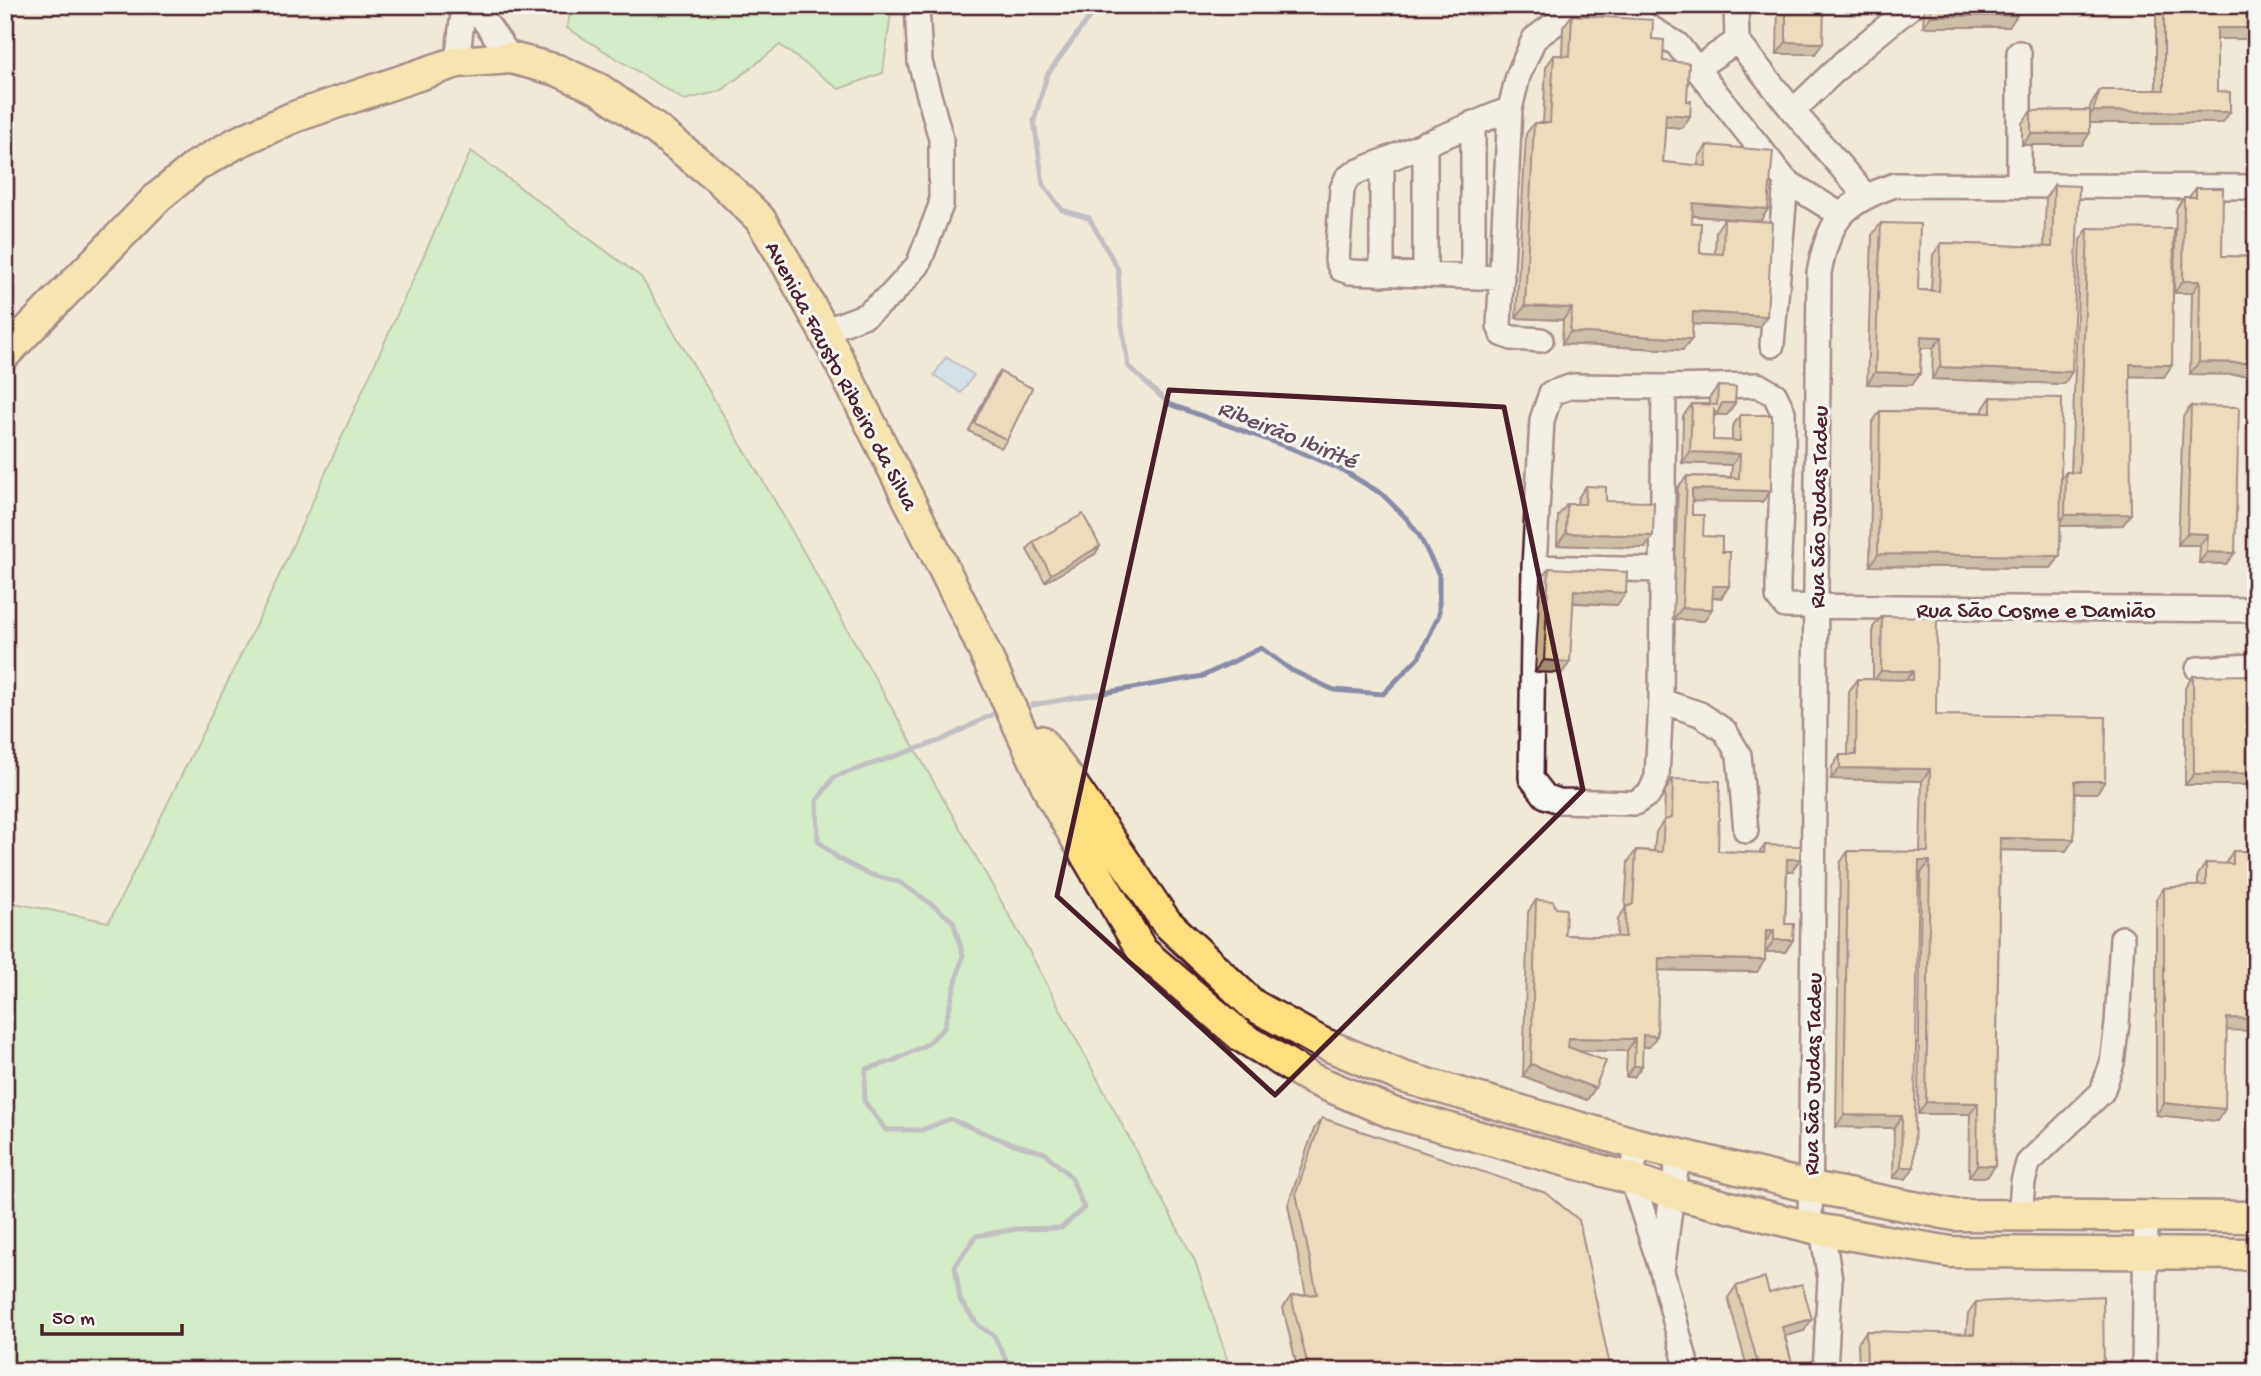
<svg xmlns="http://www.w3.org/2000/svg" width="2261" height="1376" font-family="'Gochi Hand',sans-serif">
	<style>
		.green { fill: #b2eeb3; stroke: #7e866f; stroke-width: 2 }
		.water { fill: #b1d5f9; stroke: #888ca7; stroke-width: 2 }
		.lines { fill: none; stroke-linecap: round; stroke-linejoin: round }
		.stream { stroke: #888ca7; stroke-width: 5 }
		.minor-casing { stroke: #4a1f2b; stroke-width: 28 }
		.major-casing { stroke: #4a1f2b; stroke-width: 35 }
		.minor { stroke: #f6f6f2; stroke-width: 23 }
		.major { stroke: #fedf80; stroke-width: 30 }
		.wall { fill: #c6ae84; stroke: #4a1f2b; stroke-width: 2 }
		.shaded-wall { fill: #a18d6c; stroke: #4a1f2b; stroke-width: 2 }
		.building { fill: #e6ca9a; stroke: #4a1f2b; stroke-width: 2 }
		.marked { fill: none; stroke: #4a1f2b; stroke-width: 5; stroke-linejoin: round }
		.labels { text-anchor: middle; stroke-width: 6; stroke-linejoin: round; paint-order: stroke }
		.street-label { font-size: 23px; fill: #4a1f2b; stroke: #f6f6f2 }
		.water-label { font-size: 24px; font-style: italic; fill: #644c5e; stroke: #f6f6f2 }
	</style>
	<rect width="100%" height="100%" fill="#f1e9d8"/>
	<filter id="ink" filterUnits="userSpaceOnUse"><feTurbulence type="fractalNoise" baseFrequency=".0143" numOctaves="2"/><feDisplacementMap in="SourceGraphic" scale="14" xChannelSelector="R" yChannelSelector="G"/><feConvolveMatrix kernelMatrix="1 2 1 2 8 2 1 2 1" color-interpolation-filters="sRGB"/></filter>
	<g filter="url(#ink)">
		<path class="green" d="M 572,5 L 892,5 L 883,73 L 839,89 L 780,45 L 721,91 L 684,100 L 567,28 Z
			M 471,151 L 641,277 L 776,503 L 1022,938 L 1195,1261 L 1231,1371 L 5,1371 L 5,901 L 109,922 L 268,600 Z"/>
		<path class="water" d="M 946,357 L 974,375 L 961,393 L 934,375 Z"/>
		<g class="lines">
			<path class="stream" d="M 1032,705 L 1203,676 L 1261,648 L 1291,670 L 1334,690 L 1383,694 L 1419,657 L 1439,615 L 1439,575 L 1419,535 L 1407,519 L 1382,494 L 1344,471 L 1293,449 L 1169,404 L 1128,366 L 1121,318 L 1118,269 L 1089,218 L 1062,210 L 1043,184 L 1034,121 L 1047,75 L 1091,15 L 1101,5
				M 997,712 L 942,740 L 834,777 L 817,801 L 818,841 L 839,859 L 868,874 L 899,882 L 929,902 L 953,921 L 963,955 L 944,1028 L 927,1044 L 893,1061 L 866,1069 L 864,1101 L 886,1130 L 922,1130 L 950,1119 L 1007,1142 L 1045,1153 L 1071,1177 L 1084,1208 L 1061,1228 L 1016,1229 L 976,1236 L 955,1266 L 960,1300 L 978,1325 L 994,1336 L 1012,1371"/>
			<defs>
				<path id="minor" d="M 473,5 L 511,58
					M 1736,5 L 1737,41
					M 457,62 L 464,5
					M 1697,68 L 1737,41 L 1793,111 L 1865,195
					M 1793,111 L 1846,60 L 1913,5
					M 1473,123 L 1473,277
					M 1425,143 L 1425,275
					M 1382,162 L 1382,274
					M 2019,186 L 2019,53
					M 1502,278 L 1350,272 L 1341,269 L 1337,260 L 1342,189 L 1347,178 L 1357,172 L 1510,109
					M 824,331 L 866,315 L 891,295 L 918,265 L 941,205 L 941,139 L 920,62 L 917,5
					M 1541,340 L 1512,338 L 1502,334 L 1499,326 L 1510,109 L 1518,76 L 1534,39 L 1561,19 L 1602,14 L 1644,24 L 1677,44 L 1786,181 L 1841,215
					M 1772,345 L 1786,181
					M 1534,567 L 1663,570
					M 2198,669 L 2252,666 L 2256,663
					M 1661,701 L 1657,777 L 1650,793 L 1635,803 L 1559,801 L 1545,796 L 1531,778 L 1534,567 L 1542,420 L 1551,393 L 1573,386 L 1664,387
					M 1746,831 L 1739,755 L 1725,731 L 1700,714 L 1661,701 L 1664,387 L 1758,385 L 1775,395 L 1783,412 L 1783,461 L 1778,580 L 1778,597 L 1785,606 L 2256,610
					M 1637,1144 L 1632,1179 L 1662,1271 L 1688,1371
					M 2020,1215 L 2023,1182 L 2028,1163 L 2102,1092 L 2112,1063 L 2117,1024 L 2122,938
					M 1810,1228 L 1819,273 C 1829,219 1843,203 1895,185 L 2256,187
					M 1822,1230 L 1830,1279 L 1825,1371
					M 1663,1264 L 1672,1193 L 1679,1155
					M 2144,1371 L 2146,1216"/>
				<path id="major" d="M 5,354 L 158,197 L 196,166 L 238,142 L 294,117 L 457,62 L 511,58 L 557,70 L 599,89 L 657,130 L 719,179 L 760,219 L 786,262 L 824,331 L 970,621 L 1052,797 L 1142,951 L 1242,1037 L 1312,1079 L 1393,1113 L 1632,1179 L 1672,1193 L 1822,1230 L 1951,1252 L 2256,1254
					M 1040,741 L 1068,778 L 1166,922 L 1253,1005 L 1320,1042 L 1403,1077 L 1637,1144 L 1811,1187 L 1954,1215 L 2256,1217"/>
			</defs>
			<use href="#minor" class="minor-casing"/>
			<use href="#major" class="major-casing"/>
			<use href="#minor" class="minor"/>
			<use href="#major" class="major"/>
		</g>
		<path class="wall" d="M 1778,5 L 1824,5 L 1815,54 L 1777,54 Z
			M 1924,5 L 2017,5 L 2017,15 L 2009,27 L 1923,27 Z
			M 2156,5 L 2256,5 L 2256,39 L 2217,39 L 2217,91 L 2230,112 L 2222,123 L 2090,123 L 2082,145 L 2022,145 L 2022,123 L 2031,111 L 2089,110 L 2092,102 L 2100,90 L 2156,90 Z
			M 1572,15 L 1652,39 L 1663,61 L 1687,101 L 1690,116 L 1682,128 L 1665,126 L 1663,162 L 1698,166 L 1699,157 L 1707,145 L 1768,209 L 1760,221 L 1692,216 L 1692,223 L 1700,253 L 1715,254 L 1716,231 L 1724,219 L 1759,327 L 1693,324 L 1683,350 L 1562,344 L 1563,320 L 1516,318 L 1526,134 L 1534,123 L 1543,123 L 1546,67 L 1554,55 L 1562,55 L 1563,27 Z
			M 2054,185 L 2064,384 L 1932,379 L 1933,348 L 1921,348 L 1920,374 L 1912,385 L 1867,384 L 1872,235 L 1881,223 L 1918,290 L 1931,290 L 1933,255 L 1941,243 L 2044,247 L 2046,197 Z
			M 2196,188 L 2222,256 L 2256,257 L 2256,375 L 2190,374 L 2192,293 L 2174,293 L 2176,209 L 2184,197 L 2189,197 Z
			M 2088,228 L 2164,377 L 2130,376 L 2123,525 L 2060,526 L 2060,556 L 2051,568 L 1870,566 L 1872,423 L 1880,411 L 1983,412 L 1983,409 L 1991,397 L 2061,480 L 2066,472 L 2071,472 L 2080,240 Z
			M 1000,372 L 1007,440 L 1001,448 L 969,431 L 994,380 Z
			M 1718,386 L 1735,403 L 1727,415 L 1716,415 L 1713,418 L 1713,440 L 1732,441 L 1732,427 L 1740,415 L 1771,491 L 1762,502 L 1692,501 L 1692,515 L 1703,536 L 1722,552 L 1729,586 L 1721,598 L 1713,598 L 1704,621 L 1673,619 L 1678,487 L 1687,476 L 1731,477 L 1732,465 L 1682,463 L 1683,416 L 1692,404 L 1709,404 L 1709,398 Z
			M 2191,406 L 2226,564 L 2199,563 L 2200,545 L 2178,545 L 2183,417 Z
			M 1586,486 L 1606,501 L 1645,548 L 1557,545 L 1558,516 L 1567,504 L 1577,504 L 1578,498 Z
			M 1033,542 L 1100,546 L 1095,554 L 1045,582 L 1027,550 Z
			M 1549,568 L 1617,605 L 1573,603 L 1562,673 L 1535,672 L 1540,580 Z
			M 1882,616 L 1936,715 L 2097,793 L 2075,793 L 2066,851 L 2000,850 L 1995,1166 L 1987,1177 L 1969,1177 L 1970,1114 L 1918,1114 L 1921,873 L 1919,873 L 1906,1179 L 1893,1178 L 1894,1128 L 1836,1127 L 1840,863 L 1848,851 L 1920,852 L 1922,781 L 1831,779 L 1832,767 L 1840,755 L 1848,755 L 1849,691 L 1857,679 L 1873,679 L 1873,627 Z
			M 2193,676 L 2256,785 L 2185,785 L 2185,688 Z
			M 1673,779 L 1718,851 L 1759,853 L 1765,845 L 1792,871 L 1787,871 L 1785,924 L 1793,940 L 1785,952 L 1766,952 L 1757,972 L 1658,970 L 1649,1047 L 1642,1047 L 1634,1077 L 1626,1077 L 1627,1051 L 1576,1050 L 1595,1088 L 1587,1100 L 1523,1076 L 1528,912 L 1536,900 L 1565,935 L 1617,937 L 1618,919 L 1625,909 L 1628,862 L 1636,850 L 1654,851 L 1656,832 L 1664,820 L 1665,791 Z
			M 2233,851 L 2256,851 L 2226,1030 L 2217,1121 L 2156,1115 L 2156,899 L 2164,888 L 2198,886 L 2198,875 L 2206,863 L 2225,864 Z
			M 1322,1118 L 1611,1371 L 1298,1371 L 1283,1308 L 1291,1296 L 1306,1295 L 1288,1205 L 1314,1129 Z
			M 1736,1286 L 1769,1293 L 1804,1331 L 1785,1336 L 1794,1371 L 1748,1371 L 1728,1298 Z
			M 1976,1302 L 2104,1371 L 1859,1371 L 1858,1343 L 1866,1331 L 1966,1334 L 1968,1313 Z"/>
		<path class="shaded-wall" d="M 2017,15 L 2009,27 L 1923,27 L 1931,16 Z
			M 2217,28 L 2256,28 L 2256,39 L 2209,39 Z
			M 1786,42 L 1823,43 L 1815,54 L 1777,54 Z
			M 2093,111 L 2230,112 L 2222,123 L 2085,123 Z
			M 1666,114 L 1690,116 L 1682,128 L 1658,126 Z
			M 2090,133 L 2082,145 L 2022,145 L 2031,134 Z
			M 1693,203 L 1768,209 L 1760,221 L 1684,215 Z
			M 2183,281 L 2200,281 L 2192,293 L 2174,293 Z
			M 1525,306 L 1572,308 L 1563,320 L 1516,318 Z
			M 1693,312 L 1767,316 L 1759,327 L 1685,324 Z
			M 1570,332 L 1692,339 L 1683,350 L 1562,344 Z
			M 1921,336 L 1942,337 L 1933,348 L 1913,348 Z
			M 2199,362 L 2256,363 L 2256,375 L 2190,374 Z
			M 2130,364 L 2172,365 L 2164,377 L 2122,376 Z
			M 1940,367 L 2072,372 L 2064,384 L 1932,379 Z
			M 1875,372 L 1920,374 L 1912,385 L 1867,384 Z
			M 1722,403 L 1735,403 L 1727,415 L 1716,415 Z
			M 1690,452 L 1740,454 L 1732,465 L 1682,463 Z
			M 1692,489 L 1771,491 L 1762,502 L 1686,501 Z
			M 2131,514 L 2123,525 L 2057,526 L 2065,515 Z
			M 1566,533 L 1653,536 L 1645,548 L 1557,545 Z
			M 2187,533 L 2208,534 L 2200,545 L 2178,545 Z
			M 1100,546 L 1095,554 L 1045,582 L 1051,574 Z
			M 2207,552 L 2235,553 L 2226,564 L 2199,563 Z
			M 1878,554 L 2060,556 L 2051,568 L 1870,566 Z
			M 1713,586 L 1729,586 L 1721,598 L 1705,598 Z
			M 1574,590 L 1626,593 L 1617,605 L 1566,602 Z
			M 1682,608 L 1712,609 L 1704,621 L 1673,619 Z
			M 1544,660 L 1570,662 L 1562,673 L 1535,672 Z
			M 1881,671 L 1913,671 L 1904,683 L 1873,682 Z
			M 1840,768 L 1930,769 L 1922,781 L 1831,779 Z
			M 2256,773 L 2256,785 L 2185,785 L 2194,774 Z
			M 2075,781 L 2105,781 L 2097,793 L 2067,793 Z
			M 2000,838 L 2074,839 L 2066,851 L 1992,850 Z
			M 1787,859 L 1800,859 L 1792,871 L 1779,871 Z
			M 1919,861 L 1930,861 L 1921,873 L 1911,873 Z
			M 1766,930 L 1774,930 L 1766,942 Z
			M 1774,940 L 1793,940 L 1785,952 L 1766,952 Z
			M 1659,958 L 1765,960 L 1757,972 L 1650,970 Z
			M 2227,1018 L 2256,1019 L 2256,1031 L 2218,1030 Z
			M 1643,1035 L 1657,1036 L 1649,1047 L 1634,1047 Z
			M 1569,1038 L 1635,1039 L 1627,1051 L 1560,1050 Z
			M 1531,1064 L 1595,1088 L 1587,1100 L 1523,1076 Z
			M 1634,1066 L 1642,1066 L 1634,1077 L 1626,1077 Z
			M 1926,1102 L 1978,1103 L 1970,1114 L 1918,1114 Z
			M 2164,1103 L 2225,1109 L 2217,1121 L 2156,1115 Z
			M 1844,1115 L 1902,1116 L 1894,1128 L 1836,1127 Z
			M 1977,1165 L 1995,1166 L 1987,1177 L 1969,1177 Z
			M 1901,1167 L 1914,1167 L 1906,1179 L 1893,1178 Z
			M 1812,1319 L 1804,1331 L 1774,1339 L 1782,1327 Z"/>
		<path class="building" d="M 1786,5 L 1824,5 L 1823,43 L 1786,42 Z
			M 1931,5 L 2017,5 L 2017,15 L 1931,16 Z
			M 2164,5 L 2256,5 L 2256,28 L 2217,28 L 2217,91 L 2230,92 L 2230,112 L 2093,111 L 2100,90 L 2164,90 Z
			M 1572,15 L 1653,20 L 1652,39 L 1664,40 L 1663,61 L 1689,63 L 1687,101 L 1691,101 L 1690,116 L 1666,114 L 1663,162 L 1706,166 L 1707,145 L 1773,151 L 1768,209 L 1693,203 L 1692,223 L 1701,223 L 1700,253 L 1723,254 L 1724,219 L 1772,222 L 1767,316 L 1693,312 L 1692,339 L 1570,332 L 1572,308 L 1525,306 L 1534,123 L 1550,123 L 1554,55 L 1570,56 Z
			M 2090,110 L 2090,133 L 2031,134 L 2031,111 Z
			M 2054,185 L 2079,186 L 2072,372 L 1940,367 L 1942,337 L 1921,336 L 1920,374 L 1875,372 L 1881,223 L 1920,224 L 1918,290 L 1939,291 L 1941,243 L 2052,247 Z
			M 2196,188 L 2223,188 L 2222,256 L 2256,257 L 2256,363 L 2199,362 L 2200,281 L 2183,281 L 2184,197 L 2196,197 Z
			M 2088,228 L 2174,229 L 2172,365 L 2130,364 L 2131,514 L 2065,515 L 2066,472 L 2079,473 Z
			M 1000,372 L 1032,388 L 1007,440 L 974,423 Z
			M 1718,386 L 1736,387 L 1735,403 L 1722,403 L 1717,414 L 1714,410 L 1713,440 L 1740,441 L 1740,415 L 1772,415 L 1771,491 L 1692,489 L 1692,515 L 1704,515 L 1703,536 L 1722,537 L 1722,552 L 1730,552 L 1729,586 L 1713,586 L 1712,609 L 1682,608 L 1687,476 L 1739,478 L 1740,454 L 1690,452 L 1692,404 L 1717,405 Z
			M 1991,397 L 2062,398 L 2060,556 L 1878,554 L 1880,411 L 1991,413 Z
			M 2191,406 L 2239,407 L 2235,553 L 2207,552 L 2208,534 L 2187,533 Z
			M 1586,486 L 1606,487 L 1606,501 L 1654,502 L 1653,536 L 1566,533 L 1567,504 L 1585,504 Z
			M 1083,514 L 1100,546 L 1051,574 L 1033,542 Z
			M 1549,568 L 1627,572 L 1626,593 L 1574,590 L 1570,662 L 1544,660 Z
			M 1882,616 L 1937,617 L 1936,715 L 2106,717 L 2105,781 L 2075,781 L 2074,839 L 2000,838 L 1995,1166 L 1977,1165 L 1978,1103 L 1926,1102 L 1930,861 L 1919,861 L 1914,1167 L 1901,1167 L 1902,1116 L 1844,1115 L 1848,851 L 1928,852 L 1930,769 L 1840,768 L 1840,755 L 1856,755 L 1857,679 L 1913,680 L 1913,671 L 1881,671 Z
			M 2256,675 L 2256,773 L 2194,774 L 2193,676 Z
			M 1673,779 L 1720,781 L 1718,851 L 1764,853 L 1765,845 L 1801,846 L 1800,859 L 1787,859 L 1785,924 L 1794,924 L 1793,940 L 1774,940 L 1774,930 L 1766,930 L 1765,960 L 1659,958 L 1657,1036 L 1643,1035 L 1642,1066 L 1634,1066 L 1635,1039 L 1569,1038 L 1568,1047 L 1606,1061 L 1595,1088 L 1531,1064 L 1536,900 L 1553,901 L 1556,908 L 1566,909 L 1565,935 L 1625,937 L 1626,907 L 1633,904 L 1636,850 L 1662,852 L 1664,820 L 1672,818 Z
			M 2233,851 L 2256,851 L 2256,1019 L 2227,1018 L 2225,1109 L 2164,1103 L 2164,888 L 2206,885 L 2206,863 L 2233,864 Z
			M 1322,1118 L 1546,1193 L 1579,1220 L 1611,1371 L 1309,1371 L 1291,1296 L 1317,1294 L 1296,1193 Z
			M 1765,1278 L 1769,1293 L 1802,1284 L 1812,1319 L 1782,1327 L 1794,1371 L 1760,1371 L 1736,1286 Z
			M 2103,1296 L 2104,1371 L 1867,1371 L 1866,1331 L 1974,1334 L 1976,1302 Z"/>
	</g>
	<path d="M0 0H2261V1376H0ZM 1169,390 L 1504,407 L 1583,790 L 1275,1095 L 1057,896 Z" fill="#f1e9d8" fill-opacity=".55" fill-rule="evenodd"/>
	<path class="marked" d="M 1169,390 L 1504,407 L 1583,790 L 1275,1095 L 1057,896 Z"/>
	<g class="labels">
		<g class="street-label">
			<text transform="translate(843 375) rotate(62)" y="8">Avenida Fausto Ribeiro da Silva</text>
			<text transform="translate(1817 507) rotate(-89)" y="8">Rua São Judas Tadeu</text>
			<text x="2036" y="617">Rua São Cosme e Damião</text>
			<text transform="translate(1811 1074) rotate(-89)" y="8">Rua São Judas Tadeu</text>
		</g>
		<g class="water-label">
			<text transform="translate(1288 433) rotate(22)" y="8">Ribeirão Ibirité</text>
		</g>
	</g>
	<rect width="2261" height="1376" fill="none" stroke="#f6f6f2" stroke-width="28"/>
	<rect x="14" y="14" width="2233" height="1348" fill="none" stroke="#4a1f2b" stroke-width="2.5" filter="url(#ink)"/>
	<path d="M42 1324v10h140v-10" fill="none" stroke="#4a1f2b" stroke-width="3.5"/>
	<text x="52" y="1324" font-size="21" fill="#4a1f2b" stroke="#f6f6f2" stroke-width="5" paint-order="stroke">50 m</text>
</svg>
